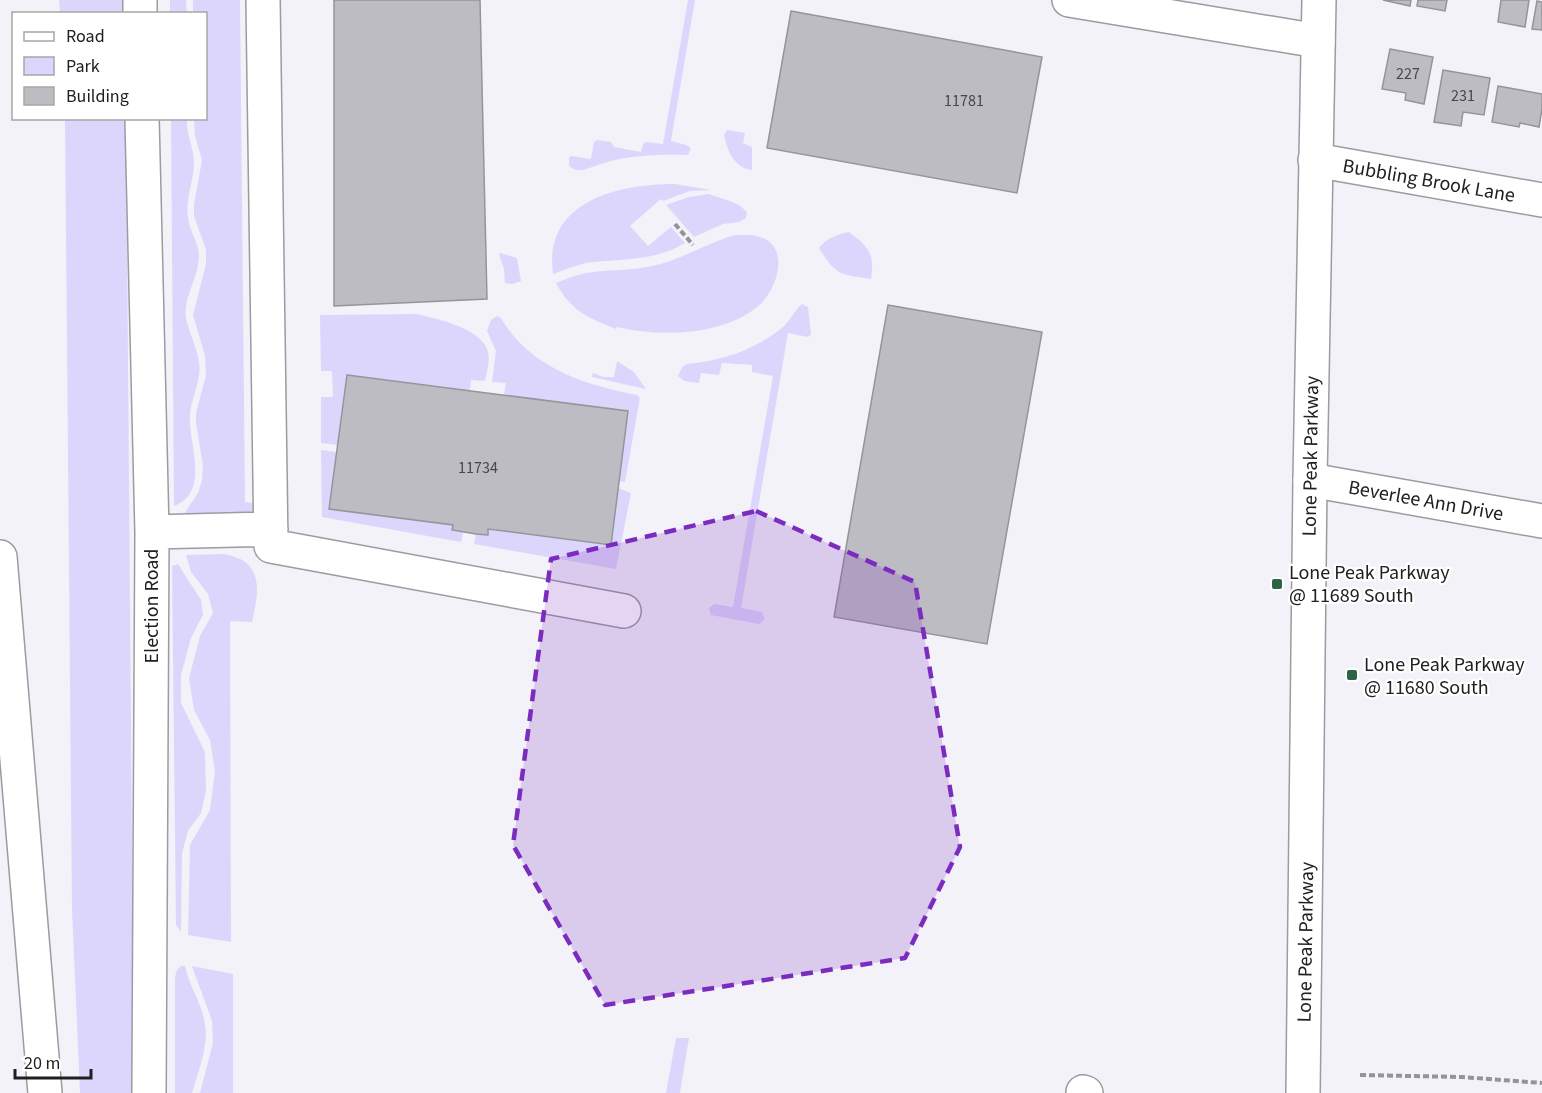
<svg xmlns="http://www.w3.org/2000/svg" width="1542" height="1093" font-family="'Source Sans 3',sans-serif">
	<style>
		.green { fill: #dcd6fd }
		.building { fill: #bdbcc2; stroke: #95949a; stroke-width: 1.5 }
		.lines { fill: none; stroke-linecap: round; stroke-linejoin: round }
		.minor-casing { stroke: #9b9ba1; stroke-width: 36 }
		.major-casing { stroke: #9b9ba1; stroke-width: 36 }
		.highway-casing { stroke: #9b9ba1; stroke-width: 36 }
		.path { stroke: #949498; stroke-width: 4; stroke-dasharray: 6 3; stroke-linecap: butt }
		.minor { stroke: #fff; stroke-width: 33 }
		.major { stroke: #fff; stroke-width: 33 }
		.highway { stroke: #fff; stroke-width: 33 }
		.marked { fill: #7b2cbf; fill-opacity: 0.2; stroke: #7b2cbf; stroke-width: 4.5; stroke-dasharray: 12 8; stroke-linejoin: round }
		.poi-dot { fill: #2f6347; stroke: #fff; stroke-width: 2 }
		.labels { text-anchor: middle; stroke-width: 4.5; stroke-linejoin: round; paint-order: stroke }
		.number-label { font-size: 16px; fill: #47474a }
		.street-label { font-size: 20px; fill: #202022; stroke: #fff }
		.poi-label { font-size: 20px; fill: #202022; stroke: #fff; text-anchor: start }
	</style>
	<rect width="100%" height="100%" fill="#f2f2f8"/>
	<path class="green" d="M 59,0 L 124,0 L 124,13 L 60,13 Z
		M 170,0 L 186,0 L 187,13 L 170,13 Z
		M 193,0 L 240,0 L 245,502 L 260,504 L 264,515 L 182,517 L 198,493 L 202,480 L 203,466 L 196,423 L 196,413 L 206,375 L 205,356 L 193,315 L 206,264 L 206,250 L 194,216 L 194,204 L 202,160 L 195,136 L 194,119 L 206,118 L 206,14 L 193,13 Z
		M 688,0 L 695,0 L 671,141 L 686,145 L 691,148 L 688,155 C 657,154 624,155 595,166 C 585,169 578,174 569,166 L 569,158 L 571,156 L 591,159 L 594,142 L 597,140 L 611,142 L 614,147 L 641,152 L 643,144 L 646,142 L 663,144 Z
		M 65,119 L 126,119 L 134,1093 L 80,1093 L 72,909 Z
		M 171,119 L 187,119 C 186,134 194,148 194,163 C 194,182 185,198 188,217 C 189,231 199,242 199,256 C 199,277 183,297 186,318 C 189,333 197,347 199,362 C 202,381 191,397 190,415 C 188,444 211,492 174,506 Z
		M 727,130 L 745,133 L 743,143 L 752,147 L 752,170 C 734,168 727,150 724,135 Z
		M 675,184 L 711,190 L 690,191 L 663,201 L 661,199 L 630,226 L 648,246 L 671,227 L 685,243 C 657,260 626,259 594,262 C 580,263 567,269 553,274 C 543,201 618,184 675,184 Z
		M 708,194 L 730,201 L 739,205 L 747,212 L 746,218 L 739,222 L 723,224 L 694,237 L 666,205 L 689,197 Z
		M 849,232 C 869,247 875,254 871,279 C 840,274 836,276 819,248 C 825,239 838,234 849,232 Z
		M 735,235 C 745,235 757,234 767,240 C 790,255 774,295 756,308 C 719,336 661,337 617,327 L 616,329 C 588,318 571,311 556,283 C 566,279 576,275 587,273 C 609,269 631,271 652,266 C 682,260 706,243 735,235 Z
		M 500,253 L 517,258 L 521,281 L 513,284 L 505,283 L 504,269 L 499,254 Z
		M 802,304 L 808,307 L 811,334 L 808,337 L 788,333 L 741,608 L 762,612 L 765,619 L 759,624 L 711,615 L 709,608 L 714,604 L 733,607 L 773,376 L 752,372 L 752,365 L 722,363 L 719,375 L 701,373 L 699,383 L 684,381 L 678,376 L 682,367 L 687,364 C 721,361 758,349 784,326 C 791,319 795,310 802,304 Z
		M 417,314 C 437,319 478,327 487,349 C 491,359 487,371 485,381 L 471,380 L 470,391 L 347,375 L 338,445 L 321,443 L 321,397 L 333,397 L 332,371 L 321,371 L 320,315 Z
		M 497,316 L 501,318 C 530,368 585,385 637,395 L 640,398 L 625,482 L 619,481 L 628,411 L 504,395 L 506,383 L 492,382 L 496,351 L 487,331 L 491,320 Z
		M 617,361 L 634,372 L 646,389 L 592,377 L 593,373 L 603,377 L 614,377 Z
		M 321,450 L 337,452 L 330,509 L 453,525 L 452,530 L 463,532 L 461,542 L 322,517 Z
		M 618,488 L 631,493 L 616,569 L 474,544 L 476,534 L 487,535 L 488,529 L 610,545 Z
		M 225,554 C 231,556 240,558 244,561 C 264,576 256,602 252,622 L 230,621 L 231,942 L 188,935 L 190,845 L 210,810 L 215,771 L 210,740 L 194,710 L 189,678 L 200,636 L 213,613 L 208,594 L 191,572 L 186,555 Z
		M 178,564 L 201,600 L 203,615 L 191,638 L 181,675 L 181,703 L 205,752 L 206,791 L 201,813 L 188,831 L 182,853 L 181,932 L 176,925 L 172,566 Z
		M 181,966 L 185,966 C 189,986 202,1003 205,1024 C 209,1045 198,1072 192,1093 L 175,1093 L 175,977 L 177,970 Z
		M 192,966 L 233,974 L 233,1093 L 200,1093 L 213,1043 L 212,1021 Z
		M 676,1038 L 689,1038 L 680,1093 L 666,1093 Z"/>
	<path class="building" d="M 334,0 L 480,0 L 487,299 L 334,306 Z
		M 1383,0 L 1411,0 L 1410,6 Z
		M 1418,0 L 1447,0 L 1445,11 L 1417,6 Z
		M 1501,0 L 1529,0 L 1525,27 L 1498,22 Z
		M 1537,1 L 1542,2 L 1542,30 L 1532,29 Z
		M 791,11 L 1042,57 L 1017,193 L 767,148 Z
		M 1390,49 L 1433,57 L 1424,104 L 1405,100 L 1406,93 L 1382,89 Z
		M 1443,70 L 1490,78 L 1484,115 L 1463,112 L 1461,126 L 1434,122 Z
		M 1498,86 L 1542,94 L 1542,109 L 1539,127 L 1520,123 L 1519,127 L 1492,122 Z
		M 888,305 L 1042,332 L 987,644 L 834,617 Z
		M 347,375 L 628,411 L 611,545 L 488,529 L 488,535 L 476,534 L 452,530 L 453,525 L 329,509 Z"/>
	<g class="lines">
		<defs>
			<path id="minor" d="M 140,0 L 140,14
				M 263,0 L 271,546 L 624,611
				M 1069,0 L 1318,41
				M 142,118 L 152,532 L 149,1093
				M 1315,160 L 1542,200
				M 1310,480 L 1542,521
				M 152,532 L 271,529
				M 1083,1092 L 1086,1093"/>
			<path id="major" d="M 1303,1093 L 1310,480 L 1319,0"/>
			<path id="highway" d="M 0,557 L 45,1093"/>
		</defs>
		<use href="#minor" class="minor-casing"/>
		<use href="#major" class="major-casing"/>
		<use href="#highway" class="highway-casing"/>
		<path class="path" d="M 675,224 L 693,245
			M 1360,1075 L 1462,1077 L 1542,1083"/>
		<use href="#minor" class="minor"/>
		<use href="#major" class="major"/>
		<use href="#highway" class="highway"/>
	</g>
	<path class="marked" d="M 756,511 L 915,582 L 960,847 L 905,958 L 605,1005 L 513,845 L 551,559 Z"/>
	<g class="poi-dot">
		<rect x="1271" y="578" width="12" height="12" rx="3"/>
		<rect x="1346" y="669" width="12" height="12" rx="3"/>
	</g>
	<g class="labels">
		<g class="number-label">
			<text x="1408" y="79">227</text>
			<text x="1463" y="101">231</text>
			<text x="964" y="106">11781</text>
			<text x="478" y="473">11734</text>
		</g>
		<g class="street-label">
			<text transform="translate(1429 180) rotate(10)" y="7">Bubbling Brook Lane</text>
			<text transform="translate(1310 456) rotate(-89)" y="7">Lone Peak Parkway</text>
			<text transform="translate(1426 500) rotate(10)" y="7">Beverlee Ann Drive</text>
			<text transform="translate(151 606) rotate(-90)" y="7">Election Road</text>
			<text transform="translate(1305 942) rotate(-89)" y="7">Lone Peak Parkway</text>
		</g>
		<g class="poi-label">
			<text x="1289" y="579">Lone Peak Parkway<tspan x="1289" dy="23">@ 11689 South</tspan></text>
			<text x="1364" y="671">Lone Peak Parkway<tspan x="1364" dy="23">@ 11680 South</tspan></text>
		</g>
	</g>
	<rect x="12" y="12" width="195" height="108" fill="#ffffff" stroke="#a6a6a7" stroke-width="1.5"/>
	<rect x="24" y="32" width="30" height="9" fill="#ffffff" stroke="#a6a6a7" stroke-width="1.5"/>
	<text x="66" y="42" font-size="18" fill="#202022">Road</text>
	<rect x="24" y="57" width="30" height="18" fill="#dcd6fd" stroke="#a6a6a7" stroke-width="1.5"/>
	<text x="66" y="72" font-size="18" fill="#202022">Park</text>
	<rect x="24" y="87" width="30" height="18" fill="#bdbcc2" stroke="#a6a6a7" stroke-width="1.5"/>
	<text x="66" y="102" font-size="18" fill="#202022">Building</text>
	<path d="M15 1069v9h76v-9" fill="none" stroke="#202022" stroke-width="3"/>
	<text x="24" y="1069" font-size="18" fill="#202022" stroke="#ffffff" stroke-width="4.5" paint-order="stroke">20 m</text>
</svg>
